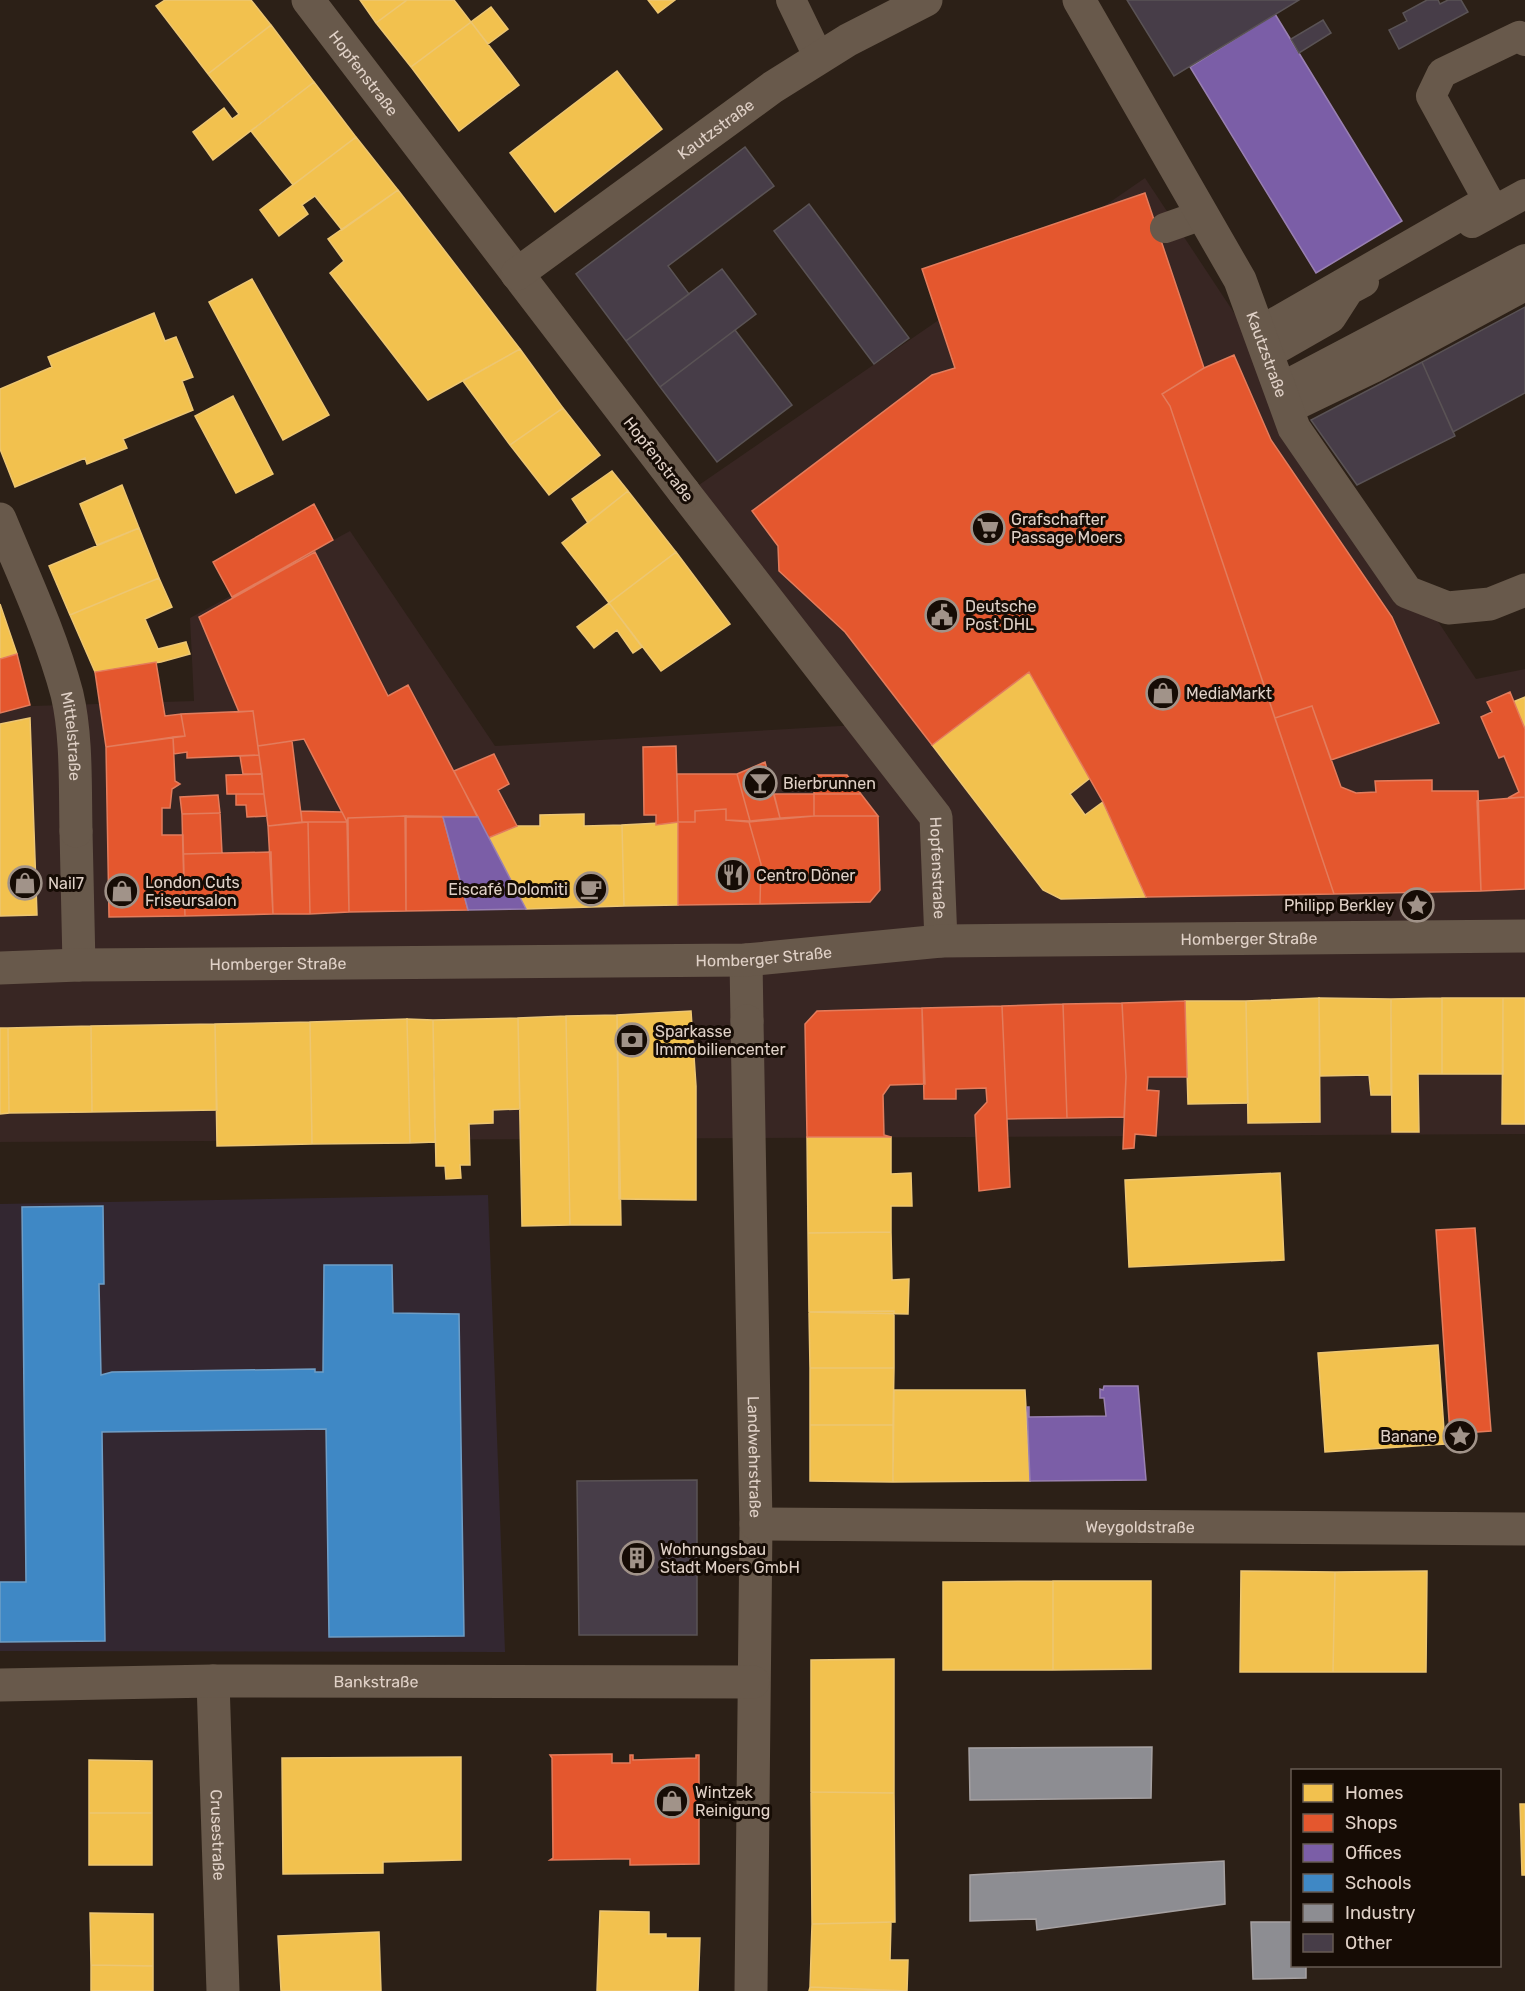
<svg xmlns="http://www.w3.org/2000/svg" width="1525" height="1991" font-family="Rubik,sans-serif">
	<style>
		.commercial { fill: #382623 }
		.education { fill: #332731 }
		.homes { fill: #f2c14e; stroke: #edc672; stroke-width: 1.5 }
		.shops { fill: #e4572e; stroke: #e37c5c; stroke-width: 1.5 }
		.offices { fill: #7b5ea7; stroke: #9980b1; stroke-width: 1.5 }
		.schools { fill: #3f88c5; stroke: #6f9ec6; stroke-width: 1.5 }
		.industry { fill: #8d8d92; stroke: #a6a1a2; stroke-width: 1.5 }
		.building { fill: #473d48; stroke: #5a5355; stroke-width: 1.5 }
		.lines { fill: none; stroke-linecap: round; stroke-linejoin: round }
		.service { stroke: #68594b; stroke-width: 30 }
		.pedestrian { stroke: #68594b; stroke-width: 33 }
		.minor { stroke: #68594b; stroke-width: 33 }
		.labels { text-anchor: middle; stroke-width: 6; stroke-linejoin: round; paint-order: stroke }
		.street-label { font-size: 16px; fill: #e0d1c7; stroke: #160c05 }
		.poi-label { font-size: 16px; fill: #e0d1c7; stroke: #160c05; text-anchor: start }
	</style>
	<rect width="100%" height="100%" fill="#2c2017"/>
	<path class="commercial" d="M 1145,178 L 1476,679 L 1525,669 L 1525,1134 L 0,1142 L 0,707 L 194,701 L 190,618 L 350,531 L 495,746 L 875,724 L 696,487 Z"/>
	<path class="education" d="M 488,1195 L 505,1652 L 0,1651 L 0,1204 Z"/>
	<path class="homes" d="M 165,0 L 251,0 L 271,25 L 208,74 L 156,6 Z
		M 360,0 L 407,0 L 376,23 Z
		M 407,0 L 454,0 L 471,22 L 411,67 L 376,23 Z
		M 648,0 L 675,0 L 658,13 Z
		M 491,7 L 508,29 L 488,44 L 471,22 Z
		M 471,22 L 519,85 L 459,131 L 411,67 Z
		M 271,25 L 314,82 L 213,160 L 193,132 L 224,108 L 232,119 L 239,114 L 208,74 Z
		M 617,71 L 662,129 L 555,212 L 510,153 Z
		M 314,82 L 356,137 L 293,185 L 251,131 Z
		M 356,137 L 398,190 L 342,230 L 315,196 L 302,205 L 308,214 L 279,236 L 260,210 Z
		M 398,190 L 520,349 L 428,400 L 330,273 L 344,261 L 328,239 Z
		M 252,279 L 329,415 L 283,440 L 209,302 Z
		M 154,313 L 165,341 L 176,337 L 193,377 L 182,381 L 193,410 L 123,439 L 127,448 L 87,464 L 85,458 L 15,487 L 0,449 L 0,389 L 52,367 L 48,357 Z
		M 520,349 L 563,408 L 510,445 L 463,381 Z
		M 233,396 L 273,474 L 236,493 L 195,416 Z
		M 563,408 L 600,455 L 549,495 L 510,445 Z
		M 612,471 L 628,491 L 588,523 L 572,499 Z
		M 122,485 L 139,528 L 97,545 L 80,504 Z
		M 628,491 L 676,552 L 609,603 L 562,543 Z
		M 139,528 L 159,578 L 70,615 L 49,566 Z
		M 676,552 L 730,624 L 661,671 L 609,603 Z
		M 159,578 L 172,607 L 145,619 L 158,649 L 186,642 L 190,654 L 161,662 L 95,672 L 70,615 Z
		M 609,603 L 642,647 L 633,653 L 617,630 L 594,648 L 577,627 Z
		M 0,604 L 17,654 L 0,659 Z
		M 1029,672 L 1090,778 L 1070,794 L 1085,815 L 1103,802 L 1146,897 L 1061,899 L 1043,890 L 932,745 Z
		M 1525,697 L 1525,729 L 1513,702 Z
		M 30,718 L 37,915 L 0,916 L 0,724 Z
		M 584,814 L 584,826 L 622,825 L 624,906 L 526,909 L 488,838 L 517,826 L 540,826 L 540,815 Z
		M 678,822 L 678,905 L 624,906 L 622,825 Z
		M 1319,998 L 1391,999 L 1391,1095 L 1371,1095 L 1369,1075 L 1320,1076 Z
		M 1319,998 L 1320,1122 L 1248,1123 L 1246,1001 Z
		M 1442,998 L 1503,998 L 1503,1074 L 1442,1074 Z
		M 1442,998 L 1442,1074 L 1418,1074 L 1419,1132 L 1392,1132 L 1391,999 Z
		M 1503,998 L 1525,998 L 1525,1124 L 1502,1124 Z
		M 1185,1001 L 1246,1001 L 1248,1103 L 1188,1104 Z
		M 691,1011 L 696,1086 L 696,1200 L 619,1199 L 617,1015 Z
		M 617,1015 L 621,1225 L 570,1225 L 566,1016 Z
		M 566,1016 L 570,1225 L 522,1226 L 518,1018 Z
		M 518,1018 L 520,1109 L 493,1110 L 493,1123 L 469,1124 L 470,1165 L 460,1165 L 461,1178 L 446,1179 L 445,1166 L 436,1166 L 433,1020 Z
		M 407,1019 L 410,1143 L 312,1144 L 310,1022 Z
		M 407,1019 L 433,1020 L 435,1142 L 410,1143 Z
		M 310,1022 L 312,1144 L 217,1146 L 215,1024 Z
		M 215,1024 L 217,1110 L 92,1112 L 91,1026 Z
		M 91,1026 L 92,1112 L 9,1113 L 8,1028 Z
		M 0,1028 L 8,1028 L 9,1113 L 0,1114 Z
		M 807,1137 L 891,1137 L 891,1174 L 911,1173 L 912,1206 L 891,1206 L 891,1232 L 808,1233 Z
		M 1280,1173 L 1284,1260 L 1129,1267 L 1125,1180 Z
		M 891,1232 L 892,1280 L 909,1279 L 908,1314 L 809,1312 L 808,1233 Z
		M 894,1311 L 894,1368 L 810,1368 L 809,1312 Z
		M 1438,1345 L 1445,1444 L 1325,1452 L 1318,1353 Z
		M 810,1368 L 894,1368 L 893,1425 L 810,1425 Z
		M 894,1390 L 1025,1390 L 1030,1481 L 893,1482 Z
		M 810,1425 L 893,1425 L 893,1482 L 810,1481 Z
		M 1241,1571 L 1335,1572 L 1333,1672 L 1240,1672 Z
		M 1427,1571 L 1426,1672 L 1333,1672 L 1335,1572 Z
		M 1053,1581 L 1151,1581 L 1151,1669 L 1053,1670 Z
		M 1053,1581 L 1053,1670 L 943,1670 L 943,1582 Z
		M 894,1659 L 894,1793 L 811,1792 L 811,1660 Z
		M 461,1757 L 461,1860 L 383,1862 L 383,1873 L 283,1874 L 282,1758 Z
		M 89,1760 L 152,1761 L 152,1813 L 89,1813 Z
		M 811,1792 L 894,1793 L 895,1922 L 812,1924 Z
		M 1520,1804 L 1525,1804 L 1525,1875 L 1522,1875 Z
		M 89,1813 L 152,1813 L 152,1865 L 89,1865 Z
		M 600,1911 L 649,1912 L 649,1934 L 666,1934 L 666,1938 L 700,1938 L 698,1991 L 597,1991 Z
		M 90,1913 L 153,1914 L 153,1966 L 91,1965 Z
		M 891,1922 L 890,1960 L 908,1960 L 907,1991 L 810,1987 L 812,1924 Z
		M 379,1932 L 381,1991 L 281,1991 L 278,1936 Z
		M 91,1965 L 153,1966 L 153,1991 L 91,1991 Z
		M 810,1987 L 907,1991 L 809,1991 Z"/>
	<path class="shops" d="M 1145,193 L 1204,368 L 1162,394 L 1170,406 L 1334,894 L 1146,897 L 1103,802 L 1029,672 L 932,745 L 845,632 L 779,571 L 778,546 L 752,511 L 932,375 L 955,368 L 922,269 Z
		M 1234,355 L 1271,440 L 1392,617 L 1439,723 L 1331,760 L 1312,706 L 1275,718 L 1170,406 L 1162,394 L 1204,368 Z
		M 314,504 L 333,540 L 232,597 L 213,562 Z
		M 315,552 L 388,696 L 408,685 L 478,817 L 406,816 L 348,818 L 347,822 L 304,739 L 258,746 L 253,711 L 239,712 L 199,617 Z
		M 17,654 L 30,705 L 0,713 L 0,659 Z
		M 156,662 L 165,716 L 181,714 L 185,736 L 106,747 L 95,672 Z
		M 1510,692 L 1525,729 L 1525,797 L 1508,798 L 1519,792 L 1504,756 L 1499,758 L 1481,717 L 1492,712 L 1487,702 Z
		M 1312,706 L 1341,787 L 1356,793 L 1376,792 L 1375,781 L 1432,780 L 1432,791 L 1478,791 L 1481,891 L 1334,894 L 1275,718 Z
		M 253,711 L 259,755 L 187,758 L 187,752 L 174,754 L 173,737 L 185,736 L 181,714 Z
		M 173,737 L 175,781 L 180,784 L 172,789 L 170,808 L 162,808 L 162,835 L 183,835 L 185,916 L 109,917 L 106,747 Z
		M 292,741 L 302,822 L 268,826 L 258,746 Z
		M 676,746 L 678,822 L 656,825 L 656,815 L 644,815 L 643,747 Z
		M 494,754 L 509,784 L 498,790 L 517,826 L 488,838 L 454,771 Z
		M 259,755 L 262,774 L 243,774 L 240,756 Z
		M 765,762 L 780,818 L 750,821 L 737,774 Z
		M 262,774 L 264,794 L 227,794 L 226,775 Z
		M 677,774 L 737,774 L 750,821 L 726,820 L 726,809 L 695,811 L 695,822 L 678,822 Z
		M 814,775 L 847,775 L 861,794 L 814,794 Z
		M 236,794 L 264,794 L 267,816 L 247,817 L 246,805 L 236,805 Z
		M 774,794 L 814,794 L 814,816 L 780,818 Z
		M 814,794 L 861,794 L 878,816 L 814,816 Z
		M 218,795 L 220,813 L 182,814 L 180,797 Z
		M 1525,797 L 1525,889 L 1481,891 L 1477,801 Z
		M 726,809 L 726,820 L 749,822 L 761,864 L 760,904 L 678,905 L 678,822 L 695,822 L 695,811 Z
		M 301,811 L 342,812 L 347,822 L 302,822 Z
		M 220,813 L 222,853 L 183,854 L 182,814 Z
		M 406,816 L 406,911 L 349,912 L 348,818 Z
		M 814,816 L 878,816 L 880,890 L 870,902 L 760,904 L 761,864 L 749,822 Z
		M 405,817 L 443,817 L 468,910 L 406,911 Z
		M 308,822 L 310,914 L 273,914 L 268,826 Z
		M 308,822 L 347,822 L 349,912 L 310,914 Z
		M 271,852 L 273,914 L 185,916 L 183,854 Z
		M 1185,1001 L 1187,1077 L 1148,1077 L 1147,1090 L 1159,1091 L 1156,1136 L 1135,1134 L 1134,1148 L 1123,1149 L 1126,1077 L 1122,1003 Z
		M 1122,1003 L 1126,1077 L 1124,1117 L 1067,1118 L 1063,1004 Z
		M 1063,1004 L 1067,1118 L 1007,1119 L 1002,1006 Z
		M 1002,1006 L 1010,1187 L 979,1191 L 975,1115 L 987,1102 L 986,1088 L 956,1089 L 956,1099 L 924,1099 L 922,1008 Z
		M 922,1008 L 925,1084 L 890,1085 L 883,1095 L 884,1135 L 891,1137 L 807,1137 L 805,1024 L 817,1011 Z
		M 1475,1228 L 1491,1431 L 1450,1434 L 1436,1230 Z
		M 612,1754 L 612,1763 L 630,1763 L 630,1755 L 633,1755 L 633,1760 L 696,1758 L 696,1755 L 699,1755 L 699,1864 L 630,1865 L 630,1859 L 614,1859 L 550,1860 L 553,1858 L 552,1758 L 550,1755 Z"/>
	<path class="offices" d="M 1275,14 L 1402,221 L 1316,273 L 1190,67 Z
		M 443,817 L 478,817 L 526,909 L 468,910 Z
		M 1104,1386 L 1138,1386 L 1146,1480 L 1030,1481 L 1027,1407 L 1029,1407 L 1029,1417 L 1106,1416 L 1104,1398 L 1100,1398 L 1100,1389 L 1103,1390 Z"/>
	<path class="schools" d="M 103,1206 L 104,1284 L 99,1284 L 101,1375 L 112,1372 L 315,1369 L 315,1372 L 323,1372 L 324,1265 L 392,1265 L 393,1313 L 459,1314 L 464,1636 L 329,1637 L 326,1429 L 102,1432 L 105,1641 L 0,1642 L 0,1582 L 26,1582 L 22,1207 Z"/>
	<path class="industry" d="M 1152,1747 L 1151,1798 L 970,1800 L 969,1748 Z
		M 1224,1861 L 1225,1904 L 1037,1930 L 1036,1919 L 970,1921 L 970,1875 Z
		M 1251,1922 L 1292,1922 L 1292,1966 L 1306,1966 L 1306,1978 L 1253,1979 Z"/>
	<path class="building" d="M 1127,0 L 1299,0 L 1174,76 Z
		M 1427,0 L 1438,0 L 1440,4 L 1448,0 L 1461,0 L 1468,12 L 1399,49 L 1389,30 L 1407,21 L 1403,13 Z
		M 1323,20 L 1331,33 L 1299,53 L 1291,39 Z
		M 745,147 L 774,186 L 668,266 L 689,294 L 626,341 L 576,274 Z
		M 809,204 L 909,338 L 874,364 L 774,231 Z
		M 722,269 L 756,314 L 660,387 L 626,341 Z
		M 1525,307 L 1525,393 L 1453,432 L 1422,362 Z
		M 735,330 L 792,405 L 717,462 L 660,387 Z
		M 1422,362 L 1455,436 L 1357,485 L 1311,420 Z
		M 697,1480 L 697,1635 L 579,1635 L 577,1481 Z"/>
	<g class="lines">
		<path class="service" d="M 791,0 L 819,58
			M 1472,223 L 1525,194
			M 1165,228 L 1202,215
			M 1260,331 L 1488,200 L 1431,96 L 1442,73 L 1519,36 L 1525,41
			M 1268,354 L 1331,318 L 1349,290 L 1364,282
			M 1280,388 L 1525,259
			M 1288,409 L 1373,368 L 1525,286"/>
		<g class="pedestrian">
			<path id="s1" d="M 684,492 L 936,817 L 941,941"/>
			<path d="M 76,831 L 79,965"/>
			<path d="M 746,960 L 747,1021"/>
			<path id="s2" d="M 0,968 L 79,965 L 746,960 L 941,941 L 1525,936"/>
		</g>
		<g class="minor">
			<path id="s3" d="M 308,0 L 684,492"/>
			<path id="s4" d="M 1079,0 L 1240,280 L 1294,428 L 1407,592 L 1448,608 L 1490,604 L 1525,590"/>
			<path id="s5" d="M 517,274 L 773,87 L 848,40 L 926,0"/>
			<path id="s6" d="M 0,519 C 24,577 51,634 67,694 C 77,736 75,788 76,831"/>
			<path id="s7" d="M 747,1021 L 756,1524 L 751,1991"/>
			<path id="s8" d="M 756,1524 L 1525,1529"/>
			<path id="s9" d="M 213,1681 L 223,1991"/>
			<path id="s10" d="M 0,1685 L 213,1681 L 753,1682"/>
		</g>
	</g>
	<defs>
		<symbol id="supermarket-ring" viewBox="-11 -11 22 22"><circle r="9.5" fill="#160c05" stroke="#a19389" stroke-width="1.5"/><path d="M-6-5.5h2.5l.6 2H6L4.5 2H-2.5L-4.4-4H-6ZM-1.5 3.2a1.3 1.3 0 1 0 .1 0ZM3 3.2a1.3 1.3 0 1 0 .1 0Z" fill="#a19389"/></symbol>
		<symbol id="civic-ring" viewBox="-11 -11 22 22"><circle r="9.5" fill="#160c05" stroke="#a19389" stroke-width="1.5"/><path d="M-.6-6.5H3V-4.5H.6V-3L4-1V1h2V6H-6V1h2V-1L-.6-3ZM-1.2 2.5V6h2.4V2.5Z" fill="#a19389"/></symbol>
		<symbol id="shop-ring" viewBox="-11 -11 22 22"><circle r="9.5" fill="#160c05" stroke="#a19389" stroke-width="1.5"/><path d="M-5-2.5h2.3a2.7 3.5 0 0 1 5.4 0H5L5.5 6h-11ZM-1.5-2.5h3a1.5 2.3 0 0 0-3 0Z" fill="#a19389"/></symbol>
		<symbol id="bar-ring" viewBox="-11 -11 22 22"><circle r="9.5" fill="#160c05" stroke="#a19389" stroke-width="1.5"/><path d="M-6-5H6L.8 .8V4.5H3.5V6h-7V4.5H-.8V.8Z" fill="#a19389"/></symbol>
		<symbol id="restaurant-ring" viewBox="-11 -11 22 22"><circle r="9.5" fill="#160c05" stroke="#a19389" stroke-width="1.5"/><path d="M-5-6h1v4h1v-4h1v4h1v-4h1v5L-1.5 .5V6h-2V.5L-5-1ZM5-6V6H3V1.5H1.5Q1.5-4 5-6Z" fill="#a19389"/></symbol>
		<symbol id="cafe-ring" viewBox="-11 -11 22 22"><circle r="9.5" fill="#160c05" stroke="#a19389" stroke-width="1.5"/><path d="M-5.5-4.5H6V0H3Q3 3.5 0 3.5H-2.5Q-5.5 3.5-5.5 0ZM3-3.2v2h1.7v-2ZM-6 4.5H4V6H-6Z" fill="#a19389"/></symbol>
		<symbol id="sight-ring" viewBox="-11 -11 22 22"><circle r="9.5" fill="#160c05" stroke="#a19389" stroke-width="1.5"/><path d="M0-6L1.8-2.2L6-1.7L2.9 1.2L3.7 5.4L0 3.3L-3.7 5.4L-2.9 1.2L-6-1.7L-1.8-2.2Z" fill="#a19389"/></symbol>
		<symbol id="bank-ring" viewBox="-11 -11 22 22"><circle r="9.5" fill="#160c05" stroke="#a19389" stroke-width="1.5"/><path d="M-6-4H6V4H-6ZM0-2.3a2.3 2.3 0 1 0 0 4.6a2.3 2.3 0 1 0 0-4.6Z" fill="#a19389"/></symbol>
		<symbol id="building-ring" viewBox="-11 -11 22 22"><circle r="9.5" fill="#160c05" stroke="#a19389" stroke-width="1.5"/><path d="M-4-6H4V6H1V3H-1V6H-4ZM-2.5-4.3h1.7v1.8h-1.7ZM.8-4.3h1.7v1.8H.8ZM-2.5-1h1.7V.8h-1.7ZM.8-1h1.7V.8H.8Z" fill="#a19389"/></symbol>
	</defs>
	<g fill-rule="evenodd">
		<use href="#supermarket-ring" x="969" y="509" width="38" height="38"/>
		<use href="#civic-ring" x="923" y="596" width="38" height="38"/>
		<use href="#shop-ring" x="1144" y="674" width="38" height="38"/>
		<use href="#bar-ring" x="741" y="764" width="38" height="38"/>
		<use href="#restaurant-ring" x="714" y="856" width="38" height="38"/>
		<use href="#shop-ring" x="6" y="864" width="38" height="38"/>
		<use href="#cafe-ring" x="572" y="870" width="38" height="38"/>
		<use href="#shop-ring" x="103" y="872" width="38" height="38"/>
		<use href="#sight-ring" x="1398" y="886" width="38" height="38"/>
		<use href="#bank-ring" x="613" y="1021" width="38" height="38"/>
		<use href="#sight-ring" x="1441" y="1417" width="38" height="38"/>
		<use href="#building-ring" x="618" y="1539" width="38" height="38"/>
		<use href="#shop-ring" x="653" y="1782" width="38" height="38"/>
	</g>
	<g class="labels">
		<g class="street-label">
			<text dy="6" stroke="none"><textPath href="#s3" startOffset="92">Hopfenstraße</textPath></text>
			<text dy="6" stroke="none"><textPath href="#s5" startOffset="246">Kautzstraße</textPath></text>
			<text dy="6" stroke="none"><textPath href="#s4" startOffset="402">Kautzstraße</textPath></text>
			<text transform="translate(659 459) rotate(52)" y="6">Hopfenstraße</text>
			<text dy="6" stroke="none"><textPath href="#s6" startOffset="230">Mittelstraße</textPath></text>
			<text dy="6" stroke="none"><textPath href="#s1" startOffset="462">Hopfenstraße</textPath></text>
			<text dy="6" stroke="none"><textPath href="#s2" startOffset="1250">Homberger Straße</textPath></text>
			<text dy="6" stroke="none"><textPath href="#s2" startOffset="764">Homberger Straße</textPath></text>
			<text dy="6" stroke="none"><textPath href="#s2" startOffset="278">Homberger Straße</textPath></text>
			<text dy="6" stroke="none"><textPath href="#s7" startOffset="436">Landwehrstraße</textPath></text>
			<text dy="6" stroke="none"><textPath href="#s8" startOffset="384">Weygoldstraße</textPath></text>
			<text dy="6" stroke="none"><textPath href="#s10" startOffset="376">Bankstraße</textPath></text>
			<text dy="6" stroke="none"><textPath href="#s9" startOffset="154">Crusestraße</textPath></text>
		</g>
		<g class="poi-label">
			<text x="1011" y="525">Grafschafter<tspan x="1011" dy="18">Passage Moers</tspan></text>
			<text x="965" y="612">Deutsche<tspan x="965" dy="18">Post DHL</tspan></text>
			<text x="1186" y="699">MediaMarkt</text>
			<text x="783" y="789">Bierbrunnen</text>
			<text x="756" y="881">Centro Döner</text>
			<text x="145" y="888">London Cuts<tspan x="145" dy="18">Friseursalon</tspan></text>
			<text x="48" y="889">Nail7</text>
			<text x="568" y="895" text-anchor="end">Eiscafé Dolomiti</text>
			<text x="1394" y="911" text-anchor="end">Philipp Berkley</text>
			<text x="655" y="1037">Sparkasse<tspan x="655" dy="18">Immobiliencenter</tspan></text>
			<text x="1437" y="1442" text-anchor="end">Banane</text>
			<text x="660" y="1555">Wohnungsbau<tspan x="660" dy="18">Stadt Moers GmbH</tspan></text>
			<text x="695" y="1798">Wintzek<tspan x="695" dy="18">Reinigung</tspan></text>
		</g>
	</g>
	<rect x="1291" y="1769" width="210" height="198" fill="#160c05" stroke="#675b53" stroke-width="1.5"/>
	<rect x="1303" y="1784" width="30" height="18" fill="#f2c14e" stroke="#675b53" stroke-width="1.5"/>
	<text x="1345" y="1799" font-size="18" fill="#e0d1c7">Homes</text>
	<rect x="1303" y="1814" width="30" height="18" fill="#e4572e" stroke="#675b53" stroke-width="1.5"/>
	<text x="1345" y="1829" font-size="18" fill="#e0d1c7">Shops</text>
	<rect x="1303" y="1844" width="30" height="18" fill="#7b5ea7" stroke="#675b53" stroke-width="1.5"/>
	<text x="1345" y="1859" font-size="18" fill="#e0d1c7">Offices</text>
	<rect x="1303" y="1874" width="30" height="18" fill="#3f88c5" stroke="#675b53" stroke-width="1.5"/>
	<text x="1345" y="1889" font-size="18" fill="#e0d1c7">Schools</text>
	<rect x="1303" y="1904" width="30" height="18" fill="#8d8d92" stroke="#675b53" stroke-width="1.5"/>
	<text x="1345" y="1919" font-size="18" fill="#e0d1c7">Industry</text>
	<rect x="1303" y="1934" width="30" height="18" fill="#473d48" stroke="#675b53" stroke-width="1.5"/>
	<text x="1345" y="1949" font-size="18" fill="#e0d1c7">Other</text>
</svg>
